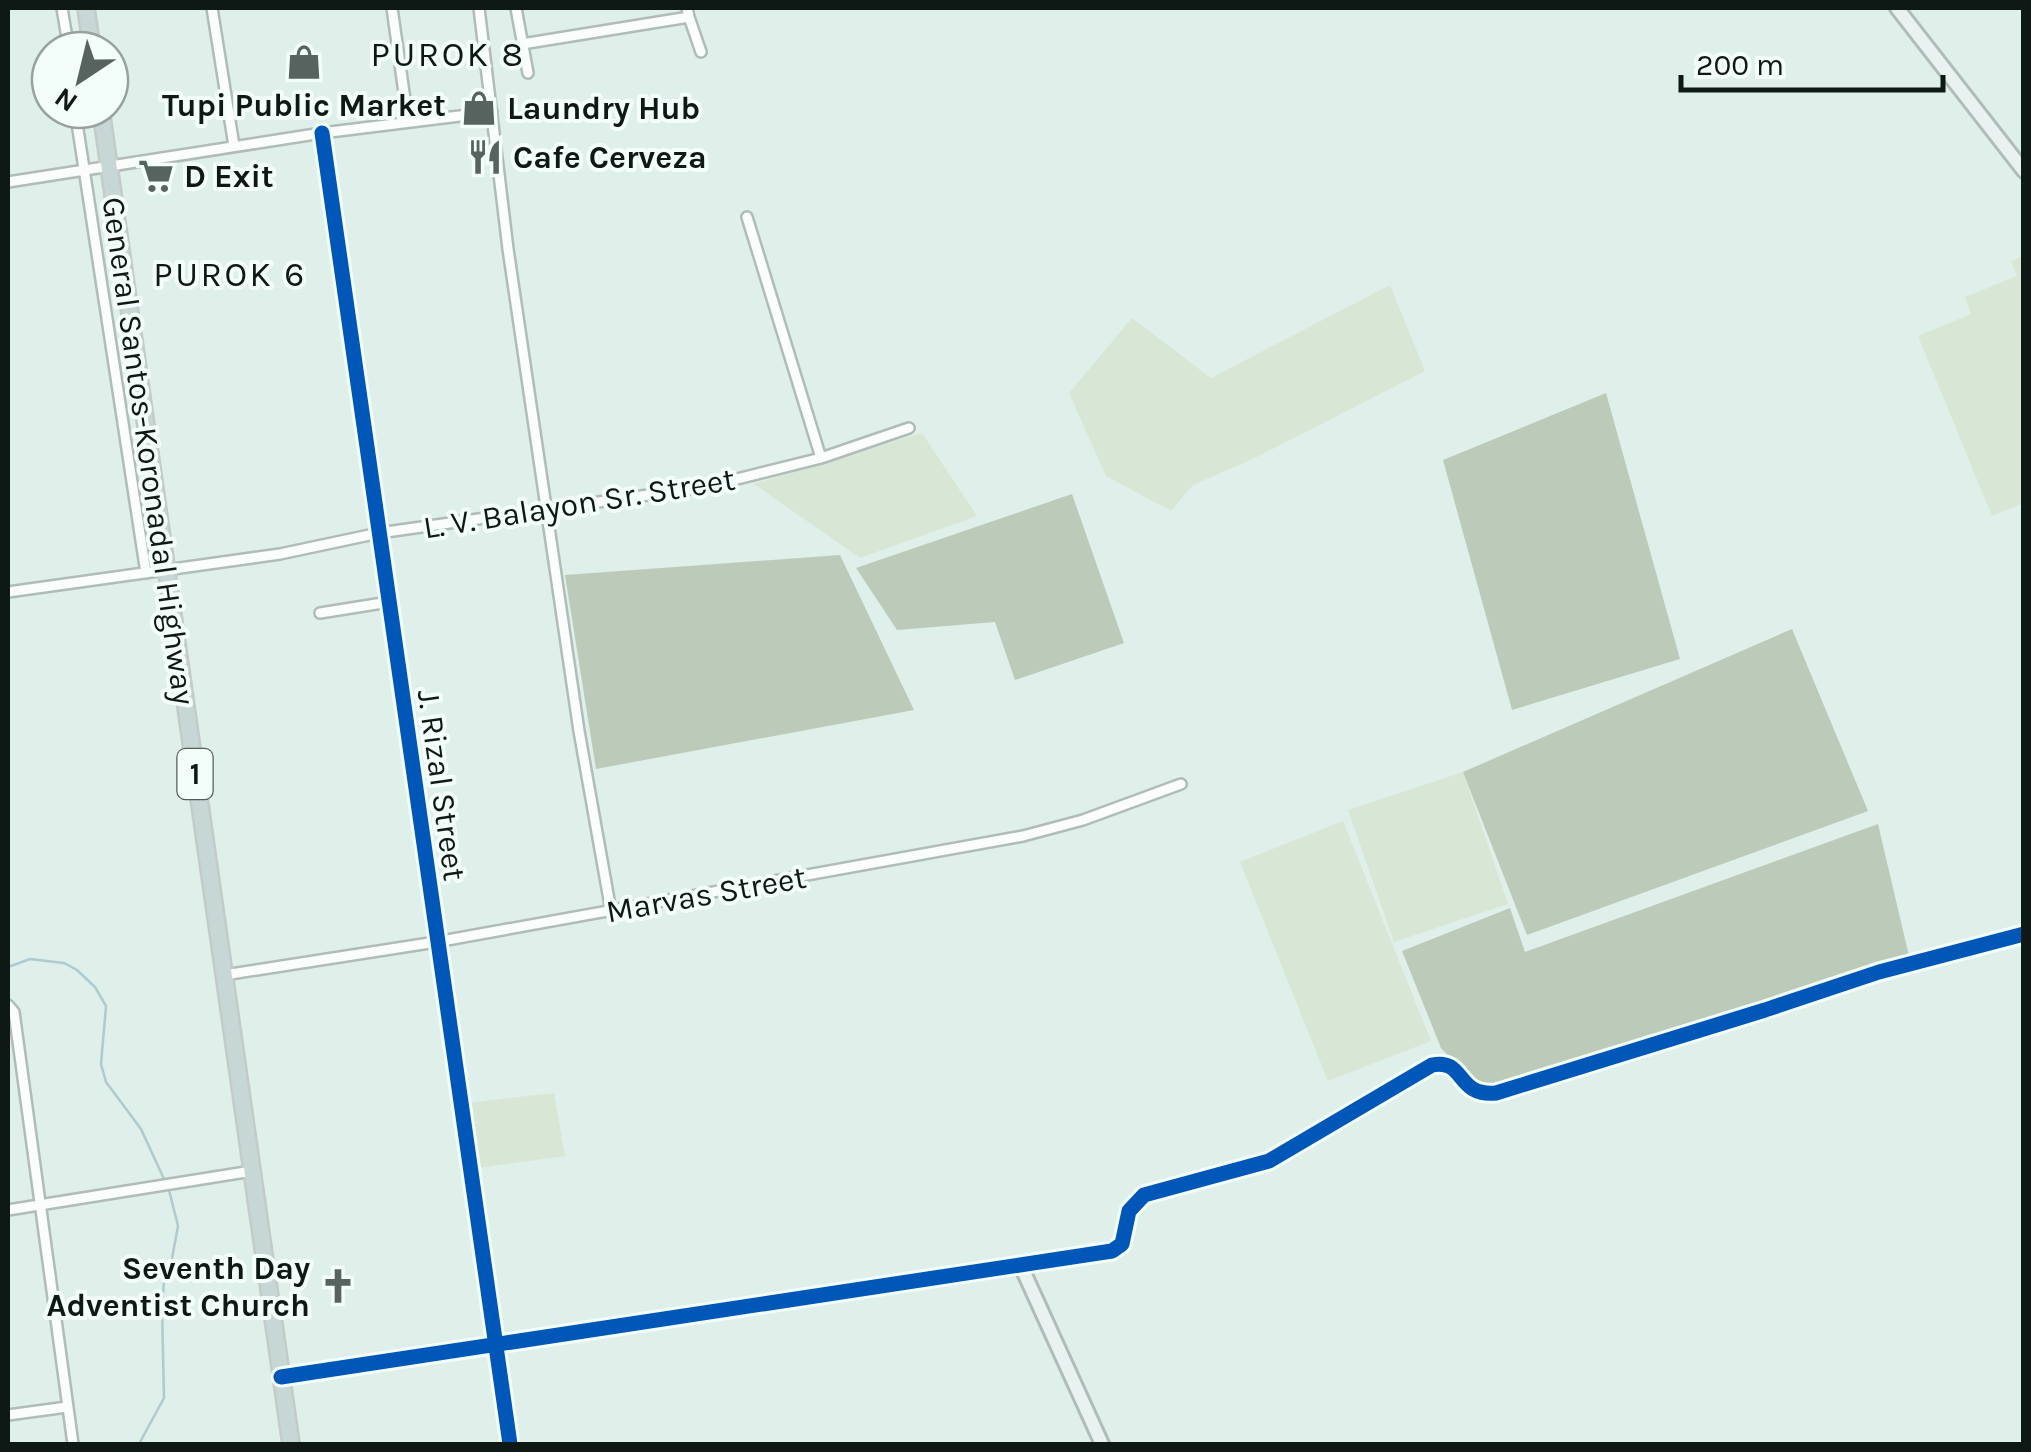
<svg xmlns="http://www.w3.org/2000/svg" width="2031" height="1452" font-family="Karla,sans-serif">
	<style>
		.green { fill: #d8e7d5 }
		.forest { fill: #bccbb9 }
		.lines { fill: none; stroke-linecap: round; stroke-linejoin: round }
		.stream { stroke: #adcbd0; stroke-width: 2.5 }
		.street-casing { stroke: #b0bcb8; stroke-width: 14 }
		.secondary-casing { stroke: #b0bcb8; stroke-width: 18 }
		.highway-casing { stroke: #c4cbc8; stroke-width: 20 }
		.street { stroke: #fafdfc; stroke-width: 9 }
		.secondary { stroke: #eaf2f1; stroke-width: 12 }
		.highway { stroke: #c6d7d6; stroke-width: 15 }
		.cycleway-casing { stroke: #f3fefa; stroke-width: 21 }
		.cycleway { stroke: #0057b8; stroke-width: 15 }
		.labels { text-anchor: middle; stroke-width: 8; stroke-linejoin: round; paint-order: stroke }
		.shield { fill: #f3fefa; stroke: #535d59; stroke-width: 2.5 }
		.shield-label { font-size: 30px; font-weight: bold; fill: #0e1814 }
		.poi-label { font-size: 32px; font-weight: bold; fill: #0e1814; stroke: #f3fefa; text-anchor: start }
		.street-label { font-size: 32px; fill: #0e1814; stroke: #f3fefa }
		.neighbourhood-label { font-size: 35px; letter-spacing: 2.5px; fill: #0e1814; stroke: #f3fefa }
	</style>
	<rect width="100%" height="100%" fill="#dfefe9"/>
	<path class="green" d="M 2023,256 L 2023,503 L 1992,516 L 1918,336 L 1971,314 L 1965,297 L 2017,276 L 2011,261 Z
		M 1390,285 L 1425,371 L 1257,457 L 1193,485 L 1171,511 L 1106,476 L 1069,393 L 1132,318 L 1211,378 Z
		M 922,433 L 977,516 L 860,558 L 754,484 Z
		M 1463,772 L 1508,904 L 1394,942 L 1348,810 Z
		M 1343,821 L 1431,1041 L 1328,1081 L 1240,862 Z
		M 554,1093 L 565,1156 L 478,1168 L 468,1103 Z"/>
	<path class="forest" d="M 1606,393 L 1680,659 L 1512,710 L 1443,460 Z
		M 1072,494 L 1124,643 L 1015,680 L 995,622 L 897,630 L 856,568 Z
		M 840,555 L 914,710 L 596,769 L 565,575 Z
		M 1792,629 L 1868,811 L 1527,935 L 1463,772 Z
		M 1878,824 L 1909,956 L 1478,1088 L 1441,1048 L 1402,951 L 1510,908 L 1525,952 Z"/>
	<g class="lines">
		<path class="stream" d="M 8,967 L 30,959 L 64,963 L 77,970 L 95,987 L 106,1006 L 101,1064 L 106,1082 L 141,1129 L 164,1179
			M 139,1444 L 164,1398 L 162,1307 L 164,1282 L 171,1264 L 178,1226 L 169,1190"/>
		<defs>
			<path id="street" d="M 62,8 L 69,50
				M 212,8 L 234,146
				M 392,8 L 408,121
				M 479,8 L 508,249 L 579,731 L 611,911
				M 516,8 L 528,73
				M 689,17 L 701,52
				M 522,44 L 689,17 L 687,8
				M 75,110 L 146,573
				M 322,133 L 510,1444
				M 8,182 L 322,133 L 492,112
				M 747,217 L 821,458
				M 8,592 L 280,554 L 379,533 L 705,487 L 821,458 L 909,428
				M 320,613 L 389,602
				M 224,975 L 436,942 L 1023,836 L 1083,820 L 1181,784
				M 8,1005 L 14,1012 L 73,1444
				M 8,1210 L 252,1171
				M 1021,1266 L 1112,1251 L 1122,1244 L 1129,1211 L 1144,1195 L 1269,1161 L 1432,1065 C 1466,1058 1455,1097 1496,1093 L 1765,1010 L 1879,972 L 2024,934
				M 8,1415 L 67,1407"/>
			<path id="secondary" d="M 1897,8 L 2024,171
				M 281,1377 L 1021,1266 L 1102,1444"/>
			<path id="highway" d="M 86,8 L 92,50
				M 101,110 L 291,1444"/>
		</defs>
		<use href="#street" class="street-casing"/>
		<use href="#secondary" class="secondary-casing"/>
		<use href="#highway" class="highway-casing"/>
		<use href="#street" class="street"/>
		<use href="#secondary" class="secondary"/>
		<use href="#highway" class="highway"/>
		<defs>
			<path id="cycleway" d="M 322,133 L 510,1444
				M 281,1377 L 1112,1251 L 1122,1244 L 1129,1211 L 1144,1195 L 1269,1161 L 1432,1065 C 1466,1058 1455,1097 1496,1093 L 1765,1010 L 1879,972 L 2024,934"/>
		</defs>
		<use href="#cycleway" class="cycleway-casing"/>
		<use href="#cycleway" class="cycleway"/>
	</g>
	<defs>
		<symbol id="shop-bare" viewBox="-9 -9 18 18"><path d="M-5-2.5h2.3a2.7 3.5 0 0 1 5.4 0H5L5.5 6h-11ZM-1.5-2.5h3a1.5 2.3 0 0 0-3 0Z" fill="#57635f" stroke="#f3fefa" stroke-width="2.5" paint-order="stroke"/></symbol>
		<symbol id="restaurant-bare" viewBox="-9 -9 18 18"><path d="M-5-6h1v4h1v-4h1v4h1v-4h1v5L-1.5 .5V6h-2V.5L-5-1ZM5-6V6H3V1.5H1.5Q1.5-4 5-6Z" fill="#57635f" stroke="#f3fefa" stroke-width="2.5" paint-order="stroke"/></symbol>
		<symbol id="supermarket-bare" viewBox="-9 -9 18 18"><path d="M-6-5.5h2.5l.6 2H6L4.5 2H-2.5L-4.4-4H-6ZM-1.5 3.2a1.3 1.3 0 1 0 .1 0ZM3 3.2a1.3 1.3 0 1 0 .1 0Z" fill="#57635f" stroke="#f3fefa" stroke-width="2.5" paint-order="stroke"/></symbol>
		<symbol id="church-bare" viewBox="-9 -9 18 18"><path d="M-1.2-6h2.4v3.5h3.3v2.4h-3.3V6h-2.4V-.1h-3.3v-2.4h3.3Z" fill="#57635f" stroke="#f3fefa" stroke-width="2.5" paint-order="stroke"/></symbol>
	</defs>
	<g fill-rule="evenodd">
		<use href="#shop-bare" x="279" y="37" width="50" height="50"/>
		<use href="#shop-bare" x="454" y="83" width="50" height="50"/>
		<use href="#restaurant-bare" x="460" y="132" width="50" height="50"/>
		<use href="#supermarket-bare" x="131" y="151" width="50" height="50"/>
		<use href="#church-bare" x="313" y="1261" width="50" height="50"/>
	</g>
	<g class="labels">
		<rect class="shield" x="177.5" y="749" width="35" height="50" rx="8"/>
		<g class="shield-label">
			<text x="195" y="784">1</text>
		</g>
		<g class="poi-label">
			<text x="304" y="116" text-anchor="middle">Tupi Public Market</text>
			<text x="507" y="119">Laundry Hub</text>
			<text x="513" y="168">Cafe Cerveza</text>
			<text x="184" y="187">D Exit</text>
			<text x="310" y="1279" text-anchor="end">Seventh Day<tspan x="310" dy="37">Adventist Church</tspan></text>
		</g>
		<g class="street-label">
			<text transform="translate(149 451) rotate(82)" y="11">General Santos-Koronadal Highway</text>
			<text transform="translate(579 503) rotate(-9)" y="11">L. V. Balayon Sr. Street</text>
			<text transform="translate(442 785) rotate(82)" y="11">J. Rizal Street</text>
			<text transform="translate(706 894) rotate(-10)" y="11">Marvas Street</text>
		</g>
		<g class="neighbourhood-label">
			<text x="448" y="66">PUROK 8</text>
			<text x="230" y="286">PUROK 6</text>
		</g>
	</g>
	<rect width="2031" height="1452" fill="none" stroke="#0e1814" stroke-width="20"/>
	<g transform="translate(80 80) rotate(215)"><circle r="48" fill="#f3fefa" stroke="#97a29e" stroke-width="2.5"/>
	<path d="M0-8L18 38L0 25L-18 38Z" fill="#57635f"/>
	<text y="-15" font-size="28" font-weight="bold" text-anchor="middle" fill="#0e1814">N</text>
	</g>
	<path d="M1681 75v15h262v-15" fill="none" stroke="#0e1814" stroke-width="5"/>
	<text x="1696" y="75" font-size="30" fill="#0e1814" stroke="#f3fefa" stroke-width="8" paint-order="stroke">200 m</text>
</svg>
